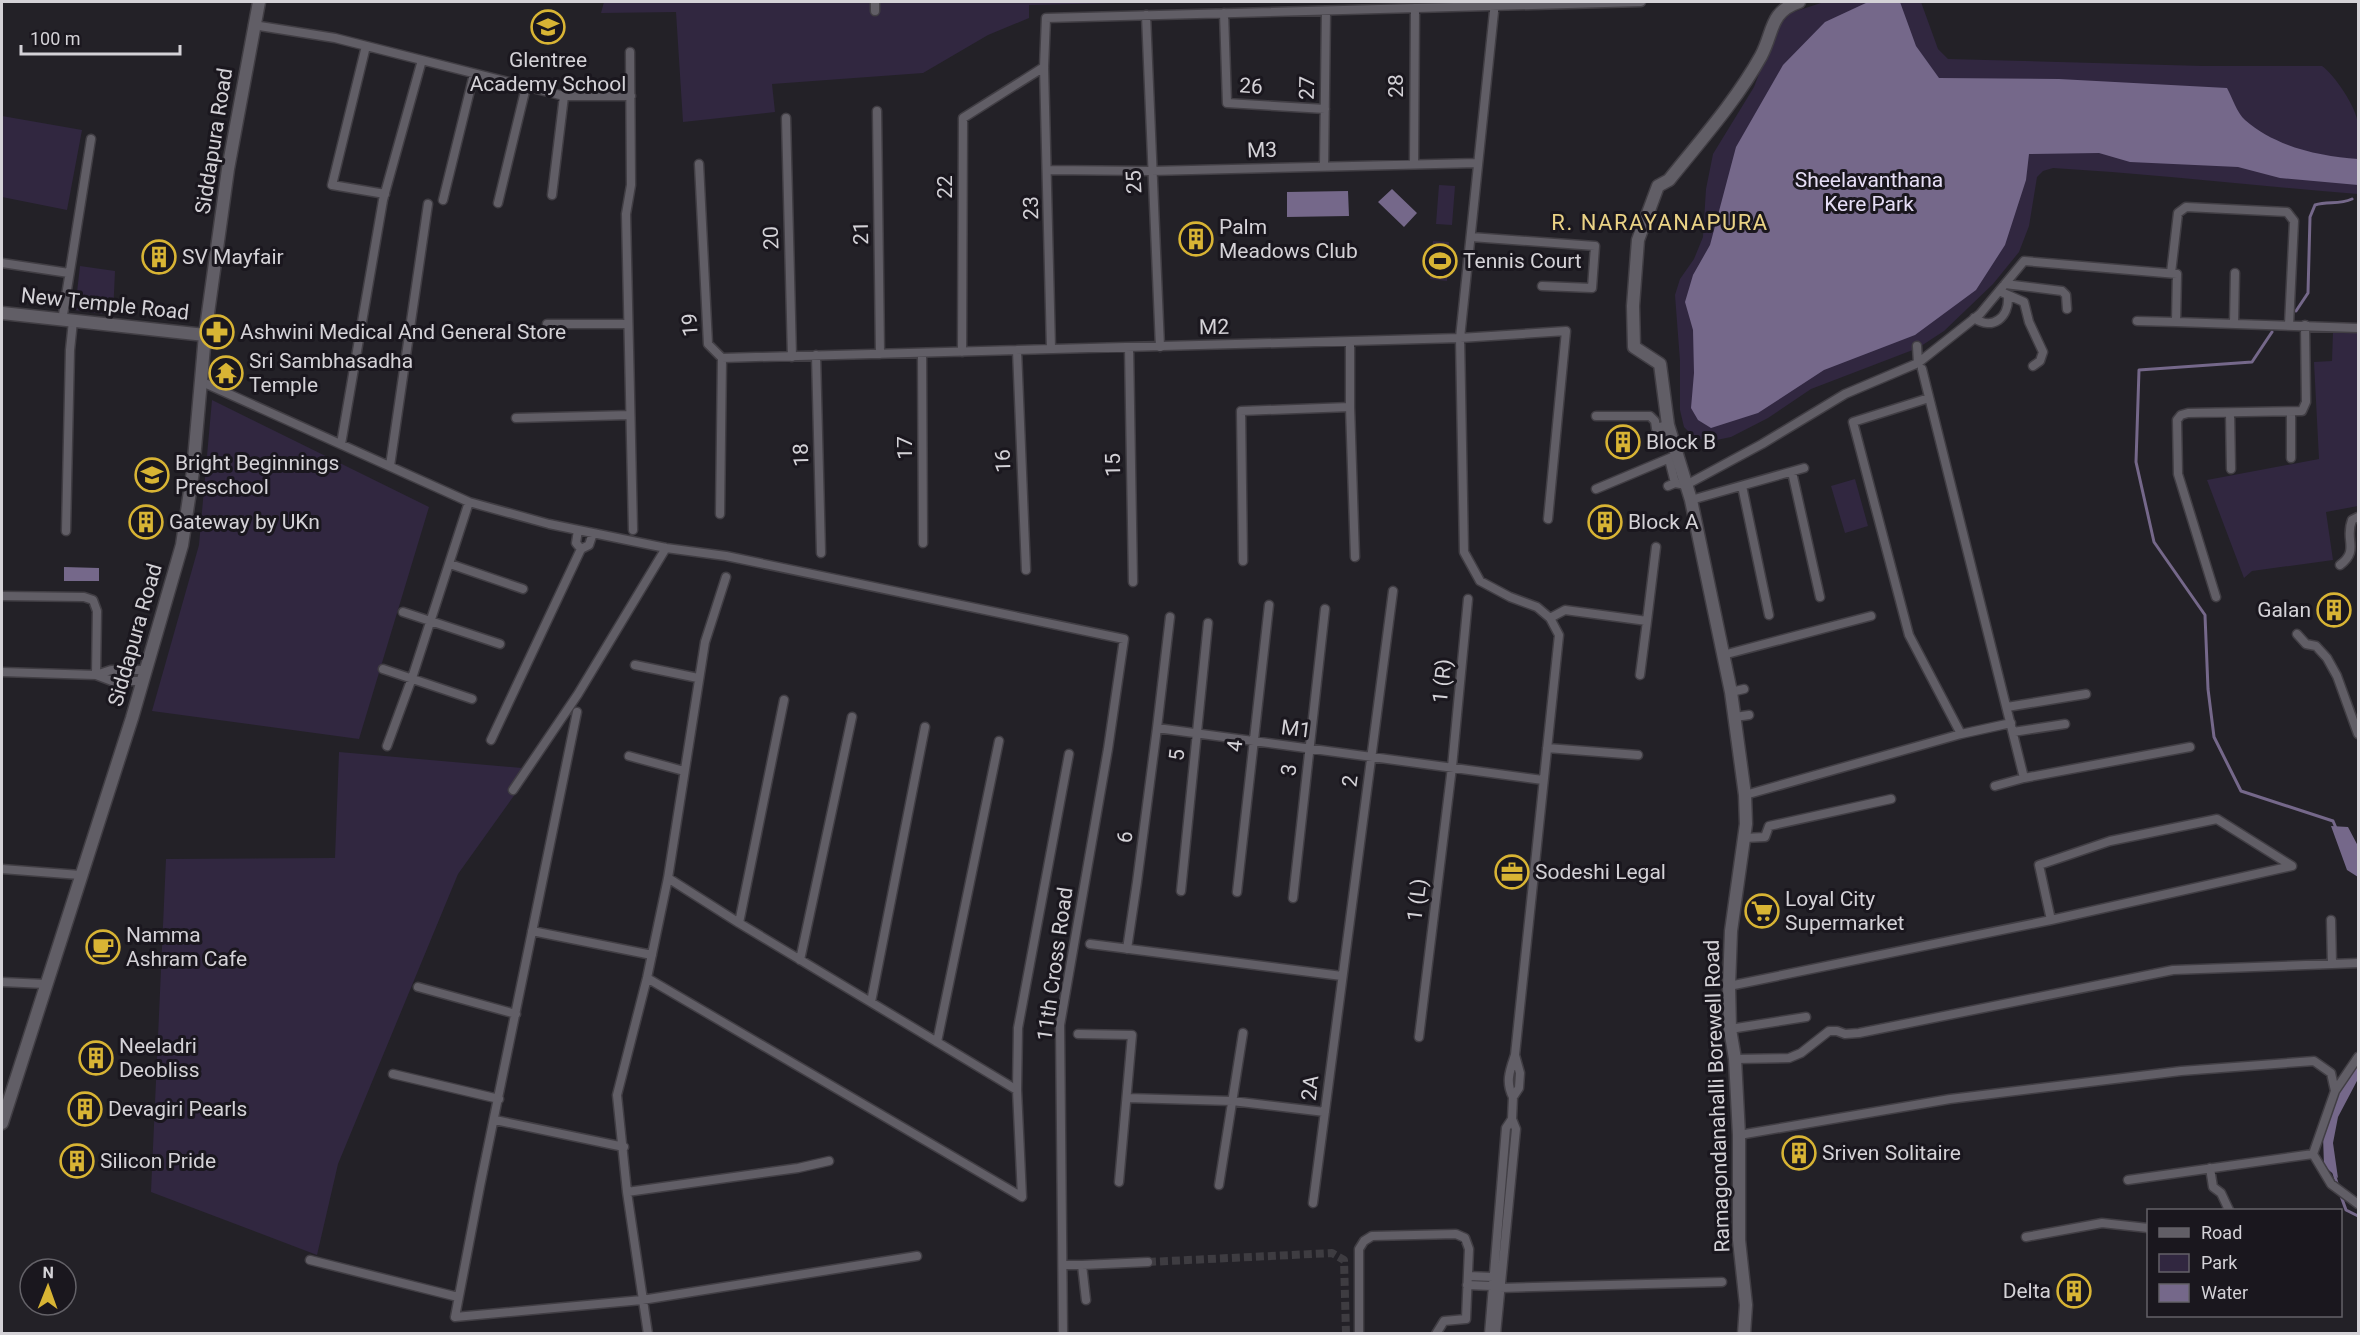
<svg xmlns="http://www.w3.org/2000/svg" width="2360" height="1335" font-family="Roboto,sans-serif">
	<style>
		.green { fill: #312740 }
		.water { fill: #75688a }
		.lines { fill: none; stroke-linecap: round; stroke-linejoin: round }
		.stream { stroke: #75688a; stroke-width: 3 }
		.street-tunnel { stroke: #3e3c41; stroke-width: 8; stroke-dasharray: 8 4; stroke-linecap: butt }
		.street-casing { stroke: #413e44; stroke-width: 11 }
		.secondary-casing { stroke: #413e44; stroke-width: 15 }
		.street { stroke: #615e66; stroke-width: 8 }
		.secondary { stroke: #615e66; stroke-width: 12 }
		.labels { text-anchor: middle; stroke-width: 6; stroke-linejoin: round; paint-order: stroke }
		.poi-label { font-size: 21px; fill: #d4d2d7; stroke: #1a171e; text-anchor: start }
		.street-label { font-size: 21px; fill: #d4d2d7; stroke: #1a171e }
		.park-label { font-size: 21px; fill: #e6def6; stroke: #1a171e }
		.neighbourhood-label { font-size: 22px; letter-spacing: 1.5px; fill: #ead285; stroke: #1a171e }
	</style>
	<rect width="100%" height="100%" fill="#232127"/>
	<path class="green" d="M 604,2 L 1161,2 L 1029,5 L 1029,18 L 988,35 L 923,73 L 772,84 L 775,112 L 683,122 L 676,12 L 601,13 Z
		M 1824,2 L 1921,2 L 1938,49 L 1948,59 L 2203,66 L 2322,66 C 2334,74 2357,108 2358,124 C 2360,147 2358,171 2358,194 C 2257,186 2155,174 2053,168 L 2043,171 L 2037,177 L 2029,226 L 2019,252 L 1993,284 L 1944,331 L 1918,348 L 1811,389 L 1768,418 L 1731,437 L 1707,442 L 1692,435 L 1684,427 L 1680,410 L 1680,361 L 1675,295 L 1680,279 L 1694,259 L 1703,237 L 1706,189 L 1713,154 L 1754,87 L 1778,24 L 1787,14 Z
		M 2,116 L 82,130 L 67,210 L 2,197 Z
		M 1439,185 L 1455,186 L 1452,225 L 1436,224 Z
		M 1433,241 L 1449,242 L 1447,281 L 1430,279 Z
		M 80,266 L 115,271 L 113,315 L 75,310 Z
		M 2358,330 L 2358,506 L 2326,512 L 2333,560 L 2252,571 L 2244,578 L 2207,480 L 2319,459 L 2314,362 L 2332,361 L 2333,331 Z
		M 212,400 L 429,507 L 359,739 L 152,711 L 199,545 Z
		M 1855,479 L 1868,526 L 1845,533 L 1831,486 Z
		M 339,752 L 533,769 L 458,874 L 338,1164 L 317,1255 L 151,1192 L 166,859 L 335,858 Z"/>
	<path class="water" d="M 1868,2 L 1900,2 L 1916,46 L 1939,78 L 2059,79 L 2227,88 C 2232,97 2237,113 2245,120 C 2276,147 2319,156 2358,159 L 2358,185 L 2280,178 L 2238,167 L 2130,162 L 2099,153 L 2029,154 L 2026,180 L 2005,245 L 1976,290 L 1915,335 L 1824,370 L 1758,413 L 1711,428 L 1698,420 L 1691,408 L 1694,373 L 1693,330 L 1685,302 L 1693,275 L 1710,245 L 1736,147 L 1783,65 L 1825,22 Z
		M 1392,189 L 1417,213 L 1404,227 L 1378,202 Z
		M 1348,191 L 1349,216 L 1287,217 L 1287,192 Z
		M 64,567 L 99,568 L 99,581 L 64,581 Z
		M 2331,826 L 2348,827 L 2358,846 L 2358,877 L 2347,870 Z
		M 2358,1052 L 2358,1079 L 2338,1117 L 2333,1143 L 2338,1178 L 2324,1166 L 2323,1136 L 2339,1090 Z"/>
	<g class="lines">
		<path class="stream" d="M 2296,311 L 2308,293 L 2310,217 L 2315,205 C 2328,201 2339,205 2352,199
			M 2272,332 L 2252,362 L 2139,370 L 2136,462 L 2154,542 L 2205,615 L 2208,689 L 2214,737 L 2241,791 L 2333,821 L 2336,828
			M 2334,1173 L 2338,1187
			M 2341,1196 L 2346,1210 L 2358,1216"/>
		<path class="street-tunnel" d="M 1148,1262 L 1332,1253 L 1344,1260 L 1346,1334"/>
		<defs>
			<path id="street" d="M 1495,2 L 1460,338 L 1566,331 L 1548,519
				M 875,11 L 875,2
				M 1224,13 L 1227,103 L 1325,109
				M 1146,15 L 1160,347
				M 253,25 L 335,38 L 564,96 L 631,96
				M 366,46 L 332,185 L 385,194
				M 630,52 L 631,185 L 626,214 L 633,530
				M 877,111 L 880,354
				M 786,118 L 792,357
				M 699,164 L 708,344 L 722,358 L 720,514
				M 1414,164 L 1415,8
				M 1324,166 L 1326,11
				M 1048,170 L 1151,171 L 1477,163
				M 552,195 L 564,96
				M 443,200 L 474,74
				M 498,203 L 526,87
				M 1471,237 L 1595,246 L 1592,288 L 1542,286
				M 2,263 L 69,273
				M 2171,273 L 2178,213 L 2186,207 L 2287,212 L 2294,221 L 2289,325
				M 2005,284 L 2062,291 L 2066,295 L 2067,309
				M 1999,291 L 2024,302 L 2029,322 L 2043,352 L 2040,361 L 2033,366
				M 1974,318 C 1993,331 2009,317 2008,297
				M 62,321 L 91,139
				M 2137,321 L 2176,322
				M 2234,323 L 2235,273
				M 547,324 L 628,324
				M 1917,346 L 1918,363
				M 1129,347 L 1133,582
				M 1051,349 L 1044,67 L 1046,18 L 1641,2
				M 1017,350 L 1026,570
				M 962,352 L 963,118 L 1044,67
				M 922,353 L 923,543
				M 816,355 L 821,553
				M 722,358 L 1460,338 L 1464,552 L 1480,581 L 1510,597 L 1537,607 L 1550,618 L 1559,635 L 1515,1055 C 1510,1070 1505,1082 1513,1097
				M 1922,369 L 2024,778 L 2190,747
				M 200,381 L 469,502 L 549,524 L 666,548 L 726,556 L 1124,639 L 1108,749 L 1060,1025 L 1063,1334
				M 1929,398 L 1853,422 L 1909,635 L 1961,734
				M 1350,407 L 1355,557
				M 2230,413 L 2231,469
				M 1596,416 L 1650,416 L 1655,421 L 1656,428 L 1668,425
				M 516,418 L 630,415
				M 1656,428 L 1660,444
				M 341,444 L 383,200 L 422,60
				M 2291,458 L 2291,412
				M 1669,459 L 1675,483
				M 390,466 L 428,204
				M 1792,472 L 1820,597
				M 1668,486 L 1675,483 L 1686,485 L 1762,444 L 1845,394 L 1918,363 L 1980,314 L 2024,261 L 2177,274 L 2176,322 L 2358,328
				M 1742,486 L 1769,615
				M 1596,489 L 1677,455
				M 1691,500 L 1804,468
				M 578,530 L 576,543 L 581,549
				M 66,531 L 70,350 L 73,321
				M 1243,561 L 1241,411 L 1350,407 L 1350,342
				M 450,564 L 523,589
				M 2340,565 C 2360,550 2344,540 2352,520 L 2358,517
				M 2,596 L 84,597 L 93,600 L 97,611 L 96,675
				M 2216,597 L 2178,474 L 2177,420 L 2181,415 L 2188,413 L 2302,411 L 2306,402 L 2305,325
				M 403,612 L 500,644
				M 1170,617 L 1157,728 L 1543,780
				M 1550,618 L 1565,610 L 1647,621 L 1656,547
				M 2297,634 L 2306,644 L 2316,646 L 2327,658 L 2337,676 L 2358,734
				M 1723,655 L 1871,616
				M 635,665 L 698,678
				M 383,669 L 472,699
				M 2,672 L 96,675 L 111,670 L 146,670
				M 96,675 L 112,681 L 143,681
				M 1640,675 L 1647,621
				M 1731,692 L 1744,689
				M 2007,707 L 2086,694
				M 577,712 L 480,1186 L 455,1317 L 642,1300 L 917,1256
				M 1735,717 L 1749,715
				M 2013,732 L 2065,724
				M 491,740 L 581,549 L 589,545 L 593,533
				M 387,746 L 412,678 L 469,502
				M 1547,748 L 1638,755
				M 629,756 L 684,771
				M 1995,786 L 2024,778
				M 513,790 L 578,694 L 666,548
				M 1745,795 L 1961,734 L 2011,723
				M 1744,838 L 1765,837 L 1769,826 L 1891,799
				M 2,869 L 80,875
				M 1181,891 L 1208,623
				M 1237,892 L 1269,605
				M 1293,898 L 1325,609
				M 2331,920 L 2332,964
				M 739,923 L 784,700
				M 532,931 L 652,955
				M 1090,944 L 1342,976
				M 1127,949 L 1137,882 L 1157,728
				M 800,960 L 852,717
				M 647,978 L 1022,1197 L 1017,1090 L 739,923 L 668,878
				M 2,982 L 45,984
				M 1729,986 L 2051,920 L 2292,866 L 2217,819 L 2110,841 L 2039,865 L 2051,920
				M 418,987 L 516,1014
				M 871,1002 L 925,727
				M 1730,1029 L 1806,1017
				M 1078,1034 L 1132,1035 L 1119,1182
				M 1419,1037 L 1452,767 L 1468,599
				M 937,1042 L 999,741
				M 1735,1059 L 1789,1058 L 1801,1053 L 1829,1031 L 1837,1031 L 1845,1034 L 1859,1033 L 2173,970 L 2358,963
				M 393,1074 L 499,1099
				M 1017,1090 L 1018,1028 L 1069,754
				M 2335,1091 L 2358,1057
				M 1127,1098 L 1232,1101 L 1325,1112
				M 495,1120 L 624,1147
				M 1739,1135 L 1950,1099 L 2181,1071 L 2314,1061 L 2331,1073 L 2335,1091 L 2313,1154 L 2331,1184 L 2358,1204
				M 2210,1168 L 2213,1187 L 2221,1193 L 2229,1210
				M 2128,1180 L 2313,1154
				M 1219,1185 L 1243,1033
				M 627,1192 L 798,1168 L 829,1161
				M 1313,1203 L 1393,591
				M 2026,1237 L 2102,1223 L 2148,1228
				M 310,1260 L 458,1297
				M 1063,1265 L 1082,1265 L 1086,1300
				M 1082,1265 L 1148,1262
				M 1468,1276 L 1493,1277
				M 1467,1285 L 1492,1286
				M 1500,1288 L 1722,1282
				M 648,1334 L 627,1192 L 617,1095 L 647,978 L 668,878 L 705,642 L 726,577
				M 1359,1334 L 1359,1249 L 1364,1241 L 1372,1236 L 1456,1234 L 1465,1238 L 1469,1249 L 1466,1319 L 1444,1321 L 1436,1334
				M 1489,1334 L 1506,1128 L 1512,1119
				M 1496,1334 L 1516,1129 L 1512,1119 L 1513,1097 L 1519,1088 L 1520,1073 L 1515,1055"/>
			<path id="secondary" d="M 2,313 L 205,335
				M 2,1123 L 132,718 L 182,545 L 193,471 L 205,335 L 228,169 L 259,2
				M 1744,1334 L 1746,1305 L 1739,1240 L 1739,1135 L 1735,1059 L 1730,1029 L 1729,986 L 1731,931 L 1746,824 L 1745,795 L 1731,692 L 1691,500 L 1668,425 L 1660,364 L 1634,347 L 1633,306 L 1638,240 L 1658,186 L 1669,180 C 1701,140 1736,101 1761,56 C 1774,32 1769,12 1799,2"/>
		</defs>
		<use href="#street" class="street-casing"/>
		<use href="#secondary" class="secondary-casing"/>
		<use href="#street" class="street"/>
		<use href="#secondary" class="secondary"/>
	</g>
	<defs>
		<symbol id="school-ring" viewBox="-11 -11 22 22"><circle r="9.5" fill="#1a171e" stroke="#d8b434" stroke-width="1.5"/><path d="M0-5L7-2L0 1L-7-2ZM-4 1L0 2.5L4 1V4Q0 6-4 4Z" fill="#d8b434"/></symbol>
		<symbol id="building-ring" viewBox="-11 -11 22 22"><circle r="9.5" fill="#1a171e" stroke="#d8b434" stroke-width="1.5"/><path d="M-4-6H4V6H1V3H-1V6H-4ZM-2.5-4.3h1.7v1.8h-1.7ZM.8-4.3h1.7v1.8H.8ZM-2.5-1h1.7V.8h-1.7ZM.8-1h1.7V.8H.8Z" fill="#d8b434"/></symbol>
		<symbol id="stadium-ring" viewBox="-11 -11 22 22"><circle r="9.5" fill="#1a171e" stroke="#d8b434" stroke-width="1.5"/><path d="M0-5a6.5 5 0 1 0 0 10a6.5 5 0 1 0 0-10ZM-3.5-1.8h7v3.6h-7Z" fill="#d8b434"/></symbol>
		<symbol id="pharmacy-ring" viewBox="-11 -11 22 22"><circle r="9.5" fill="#1a171e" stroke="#d8b434" stroke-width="1.5"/><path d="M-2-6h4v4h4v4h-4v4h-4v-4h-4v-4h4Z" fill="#d8b434"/></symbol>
		<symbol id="temple-ring" viewBox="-11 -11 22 22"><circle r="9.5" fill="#1a171e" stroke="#d8b434" stroke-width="1.5"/><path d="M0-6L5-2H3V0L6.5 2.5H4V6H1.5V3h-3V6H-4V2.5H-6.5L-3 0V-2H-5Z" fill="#d8b434"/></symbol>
		<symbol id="office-ring" viewBox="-11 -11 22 22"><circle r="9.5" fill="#1a171e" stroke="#d8b434" stroke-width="1.5"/><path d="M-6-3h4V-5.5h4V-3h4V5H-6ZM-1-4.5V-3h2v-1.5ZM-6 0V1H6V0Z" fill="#d8b434"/></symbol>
		<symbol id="supermarket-ring" viewBox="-11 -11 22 22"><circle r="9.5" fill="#1a171e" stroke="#d8b434" stroke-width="1.5"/><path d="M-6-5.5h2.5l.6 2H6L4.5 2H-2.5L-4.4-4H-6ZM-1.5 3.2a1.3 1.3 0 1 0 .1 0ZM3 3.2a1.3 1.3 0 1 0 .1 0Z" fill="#d8b434"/></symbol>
		<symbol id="cafe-ring" viewBox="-11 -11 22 22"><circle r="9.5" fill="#1a171e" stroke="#d8b434" stroke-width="1.5"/><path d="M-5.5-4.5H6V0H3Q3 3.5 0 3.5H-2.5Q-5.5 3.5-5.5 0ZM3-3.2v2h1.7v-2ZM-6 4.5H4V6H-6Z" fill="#d8b434"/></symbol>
	</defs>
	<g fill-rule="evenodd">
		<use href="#school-ring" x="529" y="8" width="38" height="38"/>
		<use href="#building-ring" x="1177" y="220" width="38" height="38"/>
		<use href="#building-ring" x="140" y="238" width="38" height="38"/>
		<use href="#stadium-ring" x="1421" y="242" width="38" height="38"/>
		<use href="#pharmacy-ring" x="198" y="313" width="38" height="38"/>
		<use href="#temple-ring" x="207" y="354" width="38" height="38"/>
		<use href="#building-ring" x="1604" y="423" width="38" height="38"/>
		<use href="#school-ring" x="133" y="456" width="38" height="38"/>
		<use href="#building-ring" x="127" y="503" width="38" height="38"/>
		<use href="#building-ring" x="1586" y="503" width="38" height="38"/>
		<use href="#building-ring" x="2315" y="591" width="38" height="38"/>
		<use href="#office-ring" x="1493" y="853" width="38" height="38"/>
		<use href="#supermarket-ring" x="1743" y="892" width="38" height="38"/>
		<use href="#cafe-ring" x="84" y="928" width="38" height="38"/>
		<use href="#building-ring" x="77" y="1039" width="38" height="38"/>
		<use href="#building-ring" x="66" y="1090" width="38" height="38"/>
		<use href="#building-ring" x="1780" y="1134" width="38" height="38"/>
		<use href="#building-ring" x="58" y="1142" width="38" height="38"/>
		<use href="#building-ring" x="2055" y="1272" width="38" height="38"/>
	</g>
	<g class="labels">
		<g class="poi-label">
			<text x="548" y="67" text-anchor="middle">Glentree<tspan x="548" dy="24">Academy School</tspan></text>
			<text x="1219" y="234">Palm<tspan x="1219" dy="24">Meadows Club</tspan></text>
			<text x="182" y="264">SV Mayfair</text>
			<text x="1463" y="268">Tennis Court</text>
			<text x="240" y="339">Ashwini Medical And General Store</text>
			<text x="249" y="368">Sri Sambhasadha<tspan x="249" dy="24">Temple</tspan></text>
			<text x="1646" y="449">Block B</text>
			<text x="175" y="470">Bright Beginnings<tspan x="175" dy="24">Preschool</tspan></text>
			<text x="169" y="529">Gateway by UKn</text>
			<text x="1628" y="529">Block A</text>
			<text x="2311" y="617" text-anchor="end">Galan</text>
			<text x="1535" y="879">Sodeshi Legal</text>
			<text x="1785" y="906">Loyal City<tspan x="1785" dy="24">Supermarket</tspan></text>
			<text x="126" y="942">Namma<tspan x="126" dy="24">Ashram Cafe</tspan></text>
			<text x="119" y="1053">Neeladri<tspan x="119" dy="24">Deobliss</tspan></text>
			<text x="108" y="1116">Devagiri Pearls</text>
			<text x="1822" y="1160">Sriven Solitaire</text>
			<text x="100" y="1168">Silicon Pride</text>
			<text x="2051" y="1298" text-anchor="end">Delta</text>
		</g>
		<g class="street-label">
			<text transform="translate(1251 86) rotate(4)" y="7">26</text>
			<text transform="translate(1396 86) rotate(-90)" y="7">28</text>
			<text transform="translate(1307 88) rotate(-89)" y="7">27</text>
			<text transform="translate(214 141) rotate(-81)" y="7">Siddapura Road</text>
			<text transform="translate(1262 150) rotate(-2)" y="7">M3</text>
			<text transform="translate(1134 182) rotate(-93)" y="7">25</text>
			<text transform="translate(945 187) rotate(-90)" y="7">22</text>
			<text transform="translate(1031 208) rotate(-91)" y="7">23</text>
			<text transform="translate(861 233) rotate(-91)" y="7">21</text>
			<text transform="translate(771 238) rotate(-92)" y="7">20</text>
			<text transform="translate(105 304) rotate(6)" y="7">New Temple Road</text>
			<text transform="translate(690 325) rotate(-94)" y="7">19</text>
			<text transform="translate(1214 327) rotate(-1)" y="7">M2</text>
			<text transform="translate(905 448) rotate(-90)" y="7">17</text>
			<text transform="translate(801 455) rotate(-92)" y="7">18</text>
			<text transform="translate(1003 461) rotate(-92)" y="7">16</text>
			<text transform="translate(1113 465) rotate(-91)" y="7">15</text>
			<text transform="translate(135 635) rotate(-74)" y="7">Siddapura Road</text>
			<text transform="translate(1442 681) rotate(-84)" y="7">1 (R)</text>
			<text transform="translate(1296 729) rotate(7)" y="7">M1</text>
			<text transform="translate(1235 746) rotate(-84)" y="7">4</text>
			<text transform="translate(1177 755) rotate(-84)" y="7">5</text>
			<text transform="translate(1289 770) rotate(-84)" y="7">3</text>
			<text transform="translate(1350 781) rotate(-83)" y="7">2</text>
			<text transform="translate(1125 837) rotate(-83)" y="7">6</text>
			<text transform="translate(1417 900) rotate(-83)" y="7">1 (L)</text>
			<text transform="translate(1055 964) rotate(-82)" y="7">11th Cross Road</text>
			<text transform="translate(1310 1088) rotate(-83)" y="7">2A</text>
			<text transform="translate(1717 1096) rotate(-92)" y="7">Ramagondanahalli Borewell Road</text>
		</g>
		<g class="park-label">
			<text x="1869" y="187">Sheelavanthana<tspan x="1869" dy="24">Kere Park</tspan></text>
		</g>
		<g class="neighbourhood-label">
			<text x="1660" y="230">R. NARAYANAPURA</text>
		</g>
	</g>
	<rect width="2360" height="1335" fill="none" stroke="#d4d2d7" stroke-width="6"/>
	<rect x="2147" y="1209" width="195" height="108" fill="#1a171e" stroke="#646268" stroke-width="1.5"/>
	<rect x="2159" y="1228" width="30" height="9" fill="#615e66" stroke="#646268" stroke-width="1.5"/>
	<text x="2201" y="1239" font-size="18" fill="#d4d2d7">Road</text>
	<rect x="2159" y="1254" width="30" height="18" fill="#312740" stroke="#646268" stroke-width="1.5"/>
	<text x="2201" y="1269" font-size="18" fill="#d4d2d7">Park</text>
	<rect x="2159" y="1284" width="30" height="18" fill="#75688a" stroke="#646268" stroke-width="1.5"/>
	<text x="2201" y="1299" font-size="18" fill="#d4d2d7">Water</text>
	<g transform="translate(48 1287) rotate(1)"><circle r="28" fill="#1a171e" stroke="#646268" stroke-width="1.5"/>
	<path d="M0-4.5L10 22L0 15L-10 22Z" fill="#d8b434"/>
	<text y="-9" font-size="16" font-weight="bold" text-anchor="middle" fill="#d4d2d7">N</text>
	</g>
	<path d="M21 45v9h159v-9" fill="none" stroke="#d4d2d7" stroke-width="3"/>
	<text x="30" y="45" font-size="18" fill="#d4d2d7" stroke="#1a171e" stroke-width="4.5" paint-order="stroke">100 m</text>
</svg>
